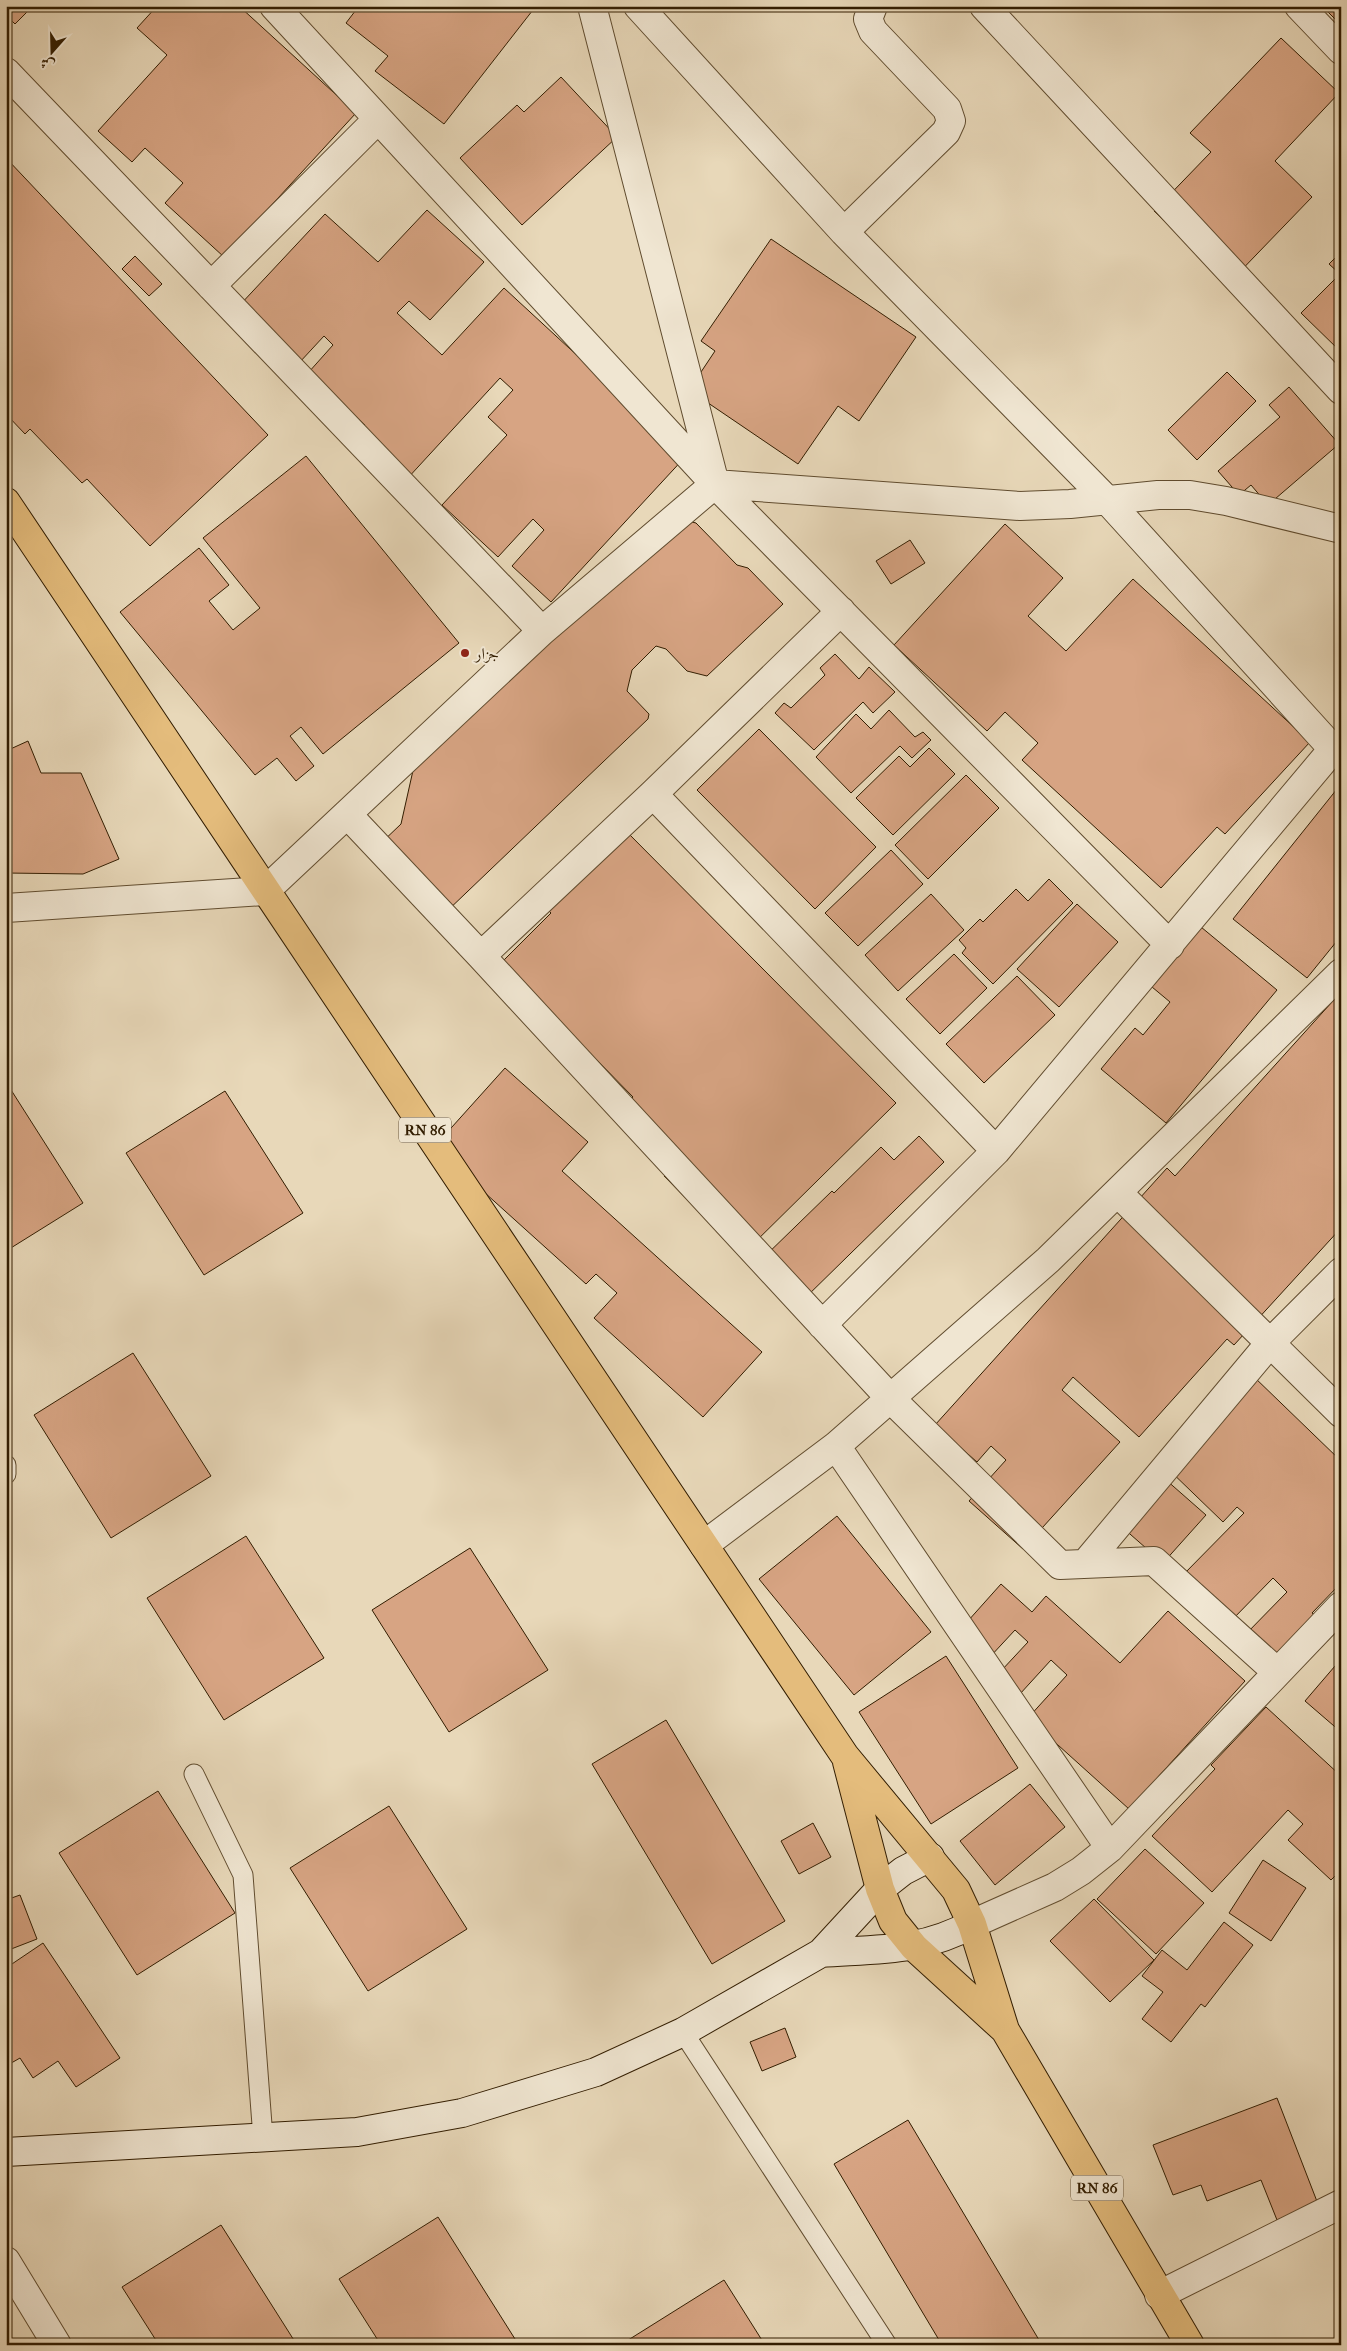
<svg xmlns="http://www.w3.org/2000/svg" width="1347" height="2351" font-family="'IM FELL French Canon',Amiri,serif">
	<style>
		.building { fill: #d7a483; stroke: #321d01 }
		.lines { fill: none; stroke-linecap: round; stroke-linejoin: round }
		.lane-casing { stroke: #604c2f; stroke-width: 21 }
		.street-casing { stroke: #604c2f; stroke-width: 30 }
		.secondary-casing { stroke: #321d01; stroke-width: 30 }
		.primary-casing { stroke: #321d01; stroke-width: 30 }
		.lane { stroke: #f0e6d2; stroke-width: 19 }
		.street { stroke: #f0e6d2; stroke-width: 28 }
		.secondary { stroke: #f0e6d2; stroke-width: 28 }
		.primary { stroke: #e4bc7c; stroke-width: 28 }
		.poi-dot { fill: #8f2418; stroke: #f0e6d2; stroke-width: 2 }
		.labels { text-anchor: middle; stroke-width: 4; stroke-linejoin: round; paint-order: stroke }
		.shield { fill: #f0e6d2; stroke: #6b5940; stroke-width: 1 }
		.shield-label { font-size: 15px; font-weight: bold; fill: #321d01 }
		.poi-label { font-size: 16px; fill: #321d01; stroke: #f0e6d2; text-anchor: start }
	</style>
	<rect width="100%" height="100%" fill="#e8d8b9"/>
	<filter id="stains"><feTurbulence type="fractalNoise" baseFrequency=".004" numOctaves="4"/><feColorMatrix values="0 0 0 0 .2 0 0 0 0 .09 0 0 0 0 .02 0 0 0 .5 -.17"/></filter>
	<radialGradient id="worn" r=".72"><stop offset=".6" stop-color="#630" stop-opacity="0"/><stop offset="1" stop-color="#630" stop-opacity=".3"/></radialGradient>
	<path class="building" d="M 6,6 L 33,6 L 15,24 L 6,15 Z
		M 157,6 L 239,6 L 356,113 L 224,257 L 165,203 L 183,183 L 145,148 L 132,162 L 98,131 L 167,55 L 137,28 Z
		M 359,6 L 536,6 L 444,124 L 375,71 L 388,56 L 346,23 Z
		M 1322,6 L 1341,6 L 1341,25 Z
		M 1281,38 L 1339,93 L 1275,161 L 1312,197 L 1229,283 L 1154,211 L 1211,152 L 1190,133 Z
		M 561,77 L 617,137 L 522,225 L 460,158 L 517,105 L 524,112 Z
		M 6,158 L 268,435 L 150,546 L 87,479 L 82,483 L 30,429 L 25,434 L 6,414 Z
		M 427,210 L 484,262 L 430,320 L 409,301 L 397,313 L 442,355 L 504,288 L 686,456 L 551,602 L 512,566 L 544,530 L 533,519 L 498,557 L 442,505 L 507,435 L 488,417 L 513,390 L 500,378 L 406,480 L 356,434 L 365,425 L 308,373 L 333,345 L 324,336 L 299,363 L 238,307 L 325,214 L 378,262 Z
		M 771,239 L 916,337 L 859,421 L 838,406 L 798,464 L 689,390 L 715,351 L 701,341 Z
		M 1341,252 L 1341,352 L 1301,313 L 1340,274 L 1329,264 Z
		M 135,256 L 162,284 L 149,296 L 122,269 Z
		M 1227,372 L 1256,401 L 1197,460 L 1168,430 Z
		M 1289,387 L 1339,444 L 1268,505 L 1251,485 L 1239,495 L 1218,471 L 1280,417 L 1269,405 Z
		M 306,456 L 459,643 L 323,754 L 301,727 L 290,736 L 314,766 L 296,781 L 277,758 L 255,775 L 120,612 L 199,548 L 229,585 L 209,601 L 233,630 L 260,608 L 203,538 Z
		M 661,514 L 696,523 L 737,565 L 748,568 L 783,604 L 707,676 L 687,671 L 666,649 L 656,646 L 632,670 L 627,691 L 649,714 L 648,719 L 444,914 L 379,845 L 401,824 L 414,766 Z
		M 1005,524 L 1063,578 L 1028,616 L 1066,651 L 1133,579 L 1310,742 L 1225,834 L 1217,827 L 1161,888 L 1022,760 L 1038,743 L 1005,712 L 987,731 L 894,645 Z
		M 910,540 L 925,563 L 891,584 L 876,561 Z
		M 835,654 L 859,679 L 869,667 L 895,692 L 873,713 L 863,702 L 814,750 L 775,713 L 784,703 L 791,708 L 825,675 L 820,668 Z
		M 889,710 L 915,737 L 923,732 L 931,740 L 912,758 L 900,746 L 851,793 L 816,757 L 856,714 L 871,729 Z
		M 759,729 L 876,847 L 815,909 L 697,790 Z
		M 28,741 L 41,773 L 81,773 L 119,859 L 83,874 L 6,873 L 6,751 Z
		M 929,748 L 955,774 L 893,835 L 856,798 L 899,756 L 910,767 Z
		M 966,775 L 999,808 L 928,879 L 895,845 Z
		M 1341,784 L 1341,936 L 1307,978 L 1233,919 Z
		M 625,830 L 896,1103 L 742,1255 L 664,1176 L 667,1173 L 612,1118 L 633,1097 L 590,1053 L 587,1057 L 498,966 L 551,913 L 546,908 Z
		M 891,850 L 923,884 L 858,946 L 825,913 Z
		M 1049,879 L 1073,903 L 993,984 L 962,953 L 966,948 L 959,940 L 980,919 L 983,922 L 1016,889 L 1028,901 Z
		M 931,894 L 964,930 L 898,991 L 865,955 Z
		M 1077,904 L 1118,942 L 1059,1007 L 1017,969 Z
		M 1201,927 L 1277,990 L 1166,1123 L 1101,1069 L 1135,1028 L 1143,1035 L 1170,1002 L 1152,987 Z
		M 954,954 L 987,988 L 940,1034 L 906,999 Z
		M 1017,976 L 1055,1015 L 984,1083 L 946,1044 Z
		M 1341,992 L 1341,1228 L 1234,1345 L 1227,1339 L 1139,1437 L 1073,1377 L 1062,1390 L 1120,1442 L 1023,1549 L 969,1501 L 1006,1460 L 991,1446 L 977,1462 L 935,1425 L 1167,1168 L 1175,1176 Z
		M 505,1068 L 588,1142 L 562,1171 L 762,1352 L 703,1417 L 594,1318 L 617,1293 L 596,1274 L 586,1284 L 434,1147 Z
		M 6,1082 L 83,1203 L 6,1251 Z
		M 225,1091 L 303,1213 L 204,1275 L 126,1153 Z
		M 919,1136 L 944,1162 L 801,1302 L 760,1261 L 832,1191 L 834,1193 L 881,1147 L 894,1160 Z
		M 133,1353 L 211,1476 L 111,1538 L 34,1415 Z
		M 1252,1375 L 1341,1461 L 1341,1583 L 1312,1613 L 1315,1615 L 1268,1662 L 1243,1637 L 1287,1592 L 1273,1578 L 1229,1623 L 1181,1577 L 1244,1513 L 1237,1507 L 1223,1522 L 1164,1465 Z
		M 1157,1472 L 1206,1515 L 1163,1563 L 1114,1520 Z
		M 837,1516 L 931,1632 L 854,1695 L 759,1579 Z
		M 246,1536 L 324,1658 L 224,1720 L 147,1598 Z
		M 470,1548 L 548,1670 L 449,1732 L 372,1610 Z
		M 1001,1584 L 1032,1612 L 1046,1596 L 1120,1663 L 1168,1611 L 1245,1681 L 1129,1809 L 1028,1718 L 1067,1675 L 1051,1660 L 1009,1706 L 987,1686 L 1028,1642 L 1015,1630 L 989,1658 L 959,1631 Z
		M 946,1656 L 1018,1768 L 931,1824 L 859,1712 Z
		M 1341,1659 L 1341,1732 L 1305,1701 Z
		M 1266,1707 L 1341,1776 L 1341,1870 L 1331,1880 L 1288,1840 L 1303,1824 L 1288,1810 L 1212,1892 L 1152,1836 L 1215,1769 L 1211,1765 Z
		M 666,1720 L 785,1921 L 712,1964 L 592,1764 Z
		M 1030,1784 L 1065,1827 L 995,1885 L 960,1841 Z
		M 158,1791 L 235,1913 L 137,1975 L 59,1853 Z
		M 389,1806 L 467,1929 L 368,1991 L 290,1868 Z
		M 813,1823 L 831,1857 L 799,1874 L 781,1841 Z
		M 1145,1849 L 1204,1903 L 1156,1954 L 1097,1899 Z
		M 1263,1860 L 1306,1888 L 1271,1941 L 1229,1913 Z
		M 20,1895 L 37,1939 L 6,1951 L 6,1900 Z
		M 1094,1899 L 1154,1960 L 1110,2002 L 1050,1941 Z
		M 1224,1922 L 1253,1945 L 1205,2007 L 1201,2004 L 1171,2042 L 1142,2019 L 1163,1992 L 1142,1976 L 1162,1950 L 1187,1970 Z
		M 43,1943 L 120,2058 L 76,2087 L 58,2061 L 33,2078 L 20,2058 L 6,2066 L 6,1968 Z
		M 785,2028 L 796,2057 L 762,2071 L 750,2042 Z
		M 1277,2098 L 1318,2204 L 1277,2220 L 1261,2180 L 1207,2201 L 1201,2185 L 1173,2195 L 1153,2145 Z
		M 908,2120 L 1042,2345 L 942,2345 L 834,2164 Z
		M 438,2217 L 515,2339 L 507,2345 L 381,2345 L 339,2279 Z
		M 221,2225 L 297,2345 L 159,2345 L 122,2287 Z
		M 724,2280 L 765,2345 L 626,2345 L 625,2342 Z"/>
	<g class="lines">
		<defs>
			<path id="lane" d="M 6,1465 L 6,1474
				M 194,1774 L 243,1875 L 263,2138
				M 683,2032 L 887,2345"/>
			<path id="street" d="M 274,6 L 715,484 L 1170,945
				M 592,6 L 714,480
				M 638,6 L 844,232 L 1107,500 L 1333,749
				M 984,6 L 1341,390
				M 1299,6 L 1341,50
				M 6,72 L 542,631
				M 844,232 L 946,132 L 951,121 L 947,109 L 873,31 L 868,19 L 873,6
				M 211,286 L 378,119
				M 653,794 L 996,1151
				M 347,814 L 481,956 L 890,1398 L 1060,1565 L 1154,1561 L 1277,1672
				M 6,908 L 265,891 L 542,631 L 715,484 L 1020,506 L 1070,504 L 1158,495 L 1190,495 L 1226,501 L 1341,529
				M 481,956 L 653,794 L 841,611
				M 1118,1193 L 1341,1413
				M 822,1325 L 996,1151 L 1333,749 L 1341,744
				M 836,1446 L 1110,1848
				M 704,1545 L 836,1446 L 1048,1260 L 1341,973
				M 1085,1564 L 1270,1343 L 1341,1272
				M 972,1924 L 1055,1887 L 1081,1871 L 1110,1848 L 1341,1606
				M 6,2261 L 57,2345
				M 1159,2295 L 1341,2204"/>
			<path id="secondary" d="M 821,1953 C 877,1949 922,1952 972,1924
				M 6,2152 L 357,2132 L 462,2113 L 596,2072 L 683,2032 L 821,1953 L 880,1889 L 903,1871 L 930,1857"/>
			<path id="primary" d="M 6,502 L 845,1756 L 956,1890 L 972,1924 L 1005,2030 L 1190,2345
				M 847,1762 L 880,1889 L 893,1921 L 914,1947 L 1005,2030"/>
		</defs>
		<use href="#lane" class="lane-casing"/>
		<use href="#street" class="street-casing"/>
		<use href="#secondary" class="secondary-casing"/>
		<use href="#primary" class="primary-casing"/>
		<use href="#lane" class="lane"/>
		<use href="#street" class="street"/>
		<use href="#secondary" class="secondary"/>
		<use href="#primary" class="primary"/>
	</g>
	<circle class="poi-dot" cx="465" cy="653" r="5"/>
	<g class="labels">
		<g class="shield">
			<rect x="399" y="1117.5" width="52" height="25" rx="4"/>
			<rect x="1071" y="2175.5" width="52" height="25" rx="4"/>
		</g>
		<g class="shield-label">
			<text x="425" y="1135">RN 86</text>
			<text x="1097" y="2193">RN 86</text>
		</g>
		<g class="poi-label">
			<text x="475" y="659">جزار</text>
		</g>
	</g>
	<rect width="1347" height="2351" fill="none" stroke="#e8d8b9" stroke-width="25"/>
	<rect x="8" y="8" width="1332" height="2336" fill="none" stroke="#321d01" stroke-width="2.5"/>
	<rect x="12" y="12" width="1322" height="2326" fill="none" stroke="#321d01"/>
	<g transform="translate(52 52) rotate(200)" stroke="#f0e6d2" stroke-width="4" paint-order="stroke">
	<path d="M0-4L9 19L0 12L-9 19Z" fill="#321d01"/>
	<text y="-8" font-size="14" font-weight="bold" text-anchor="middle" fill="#321d01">ش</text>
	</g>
	<rect width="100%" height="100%" filter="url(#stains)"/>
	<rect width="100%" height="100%" fill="url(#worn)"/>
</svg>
